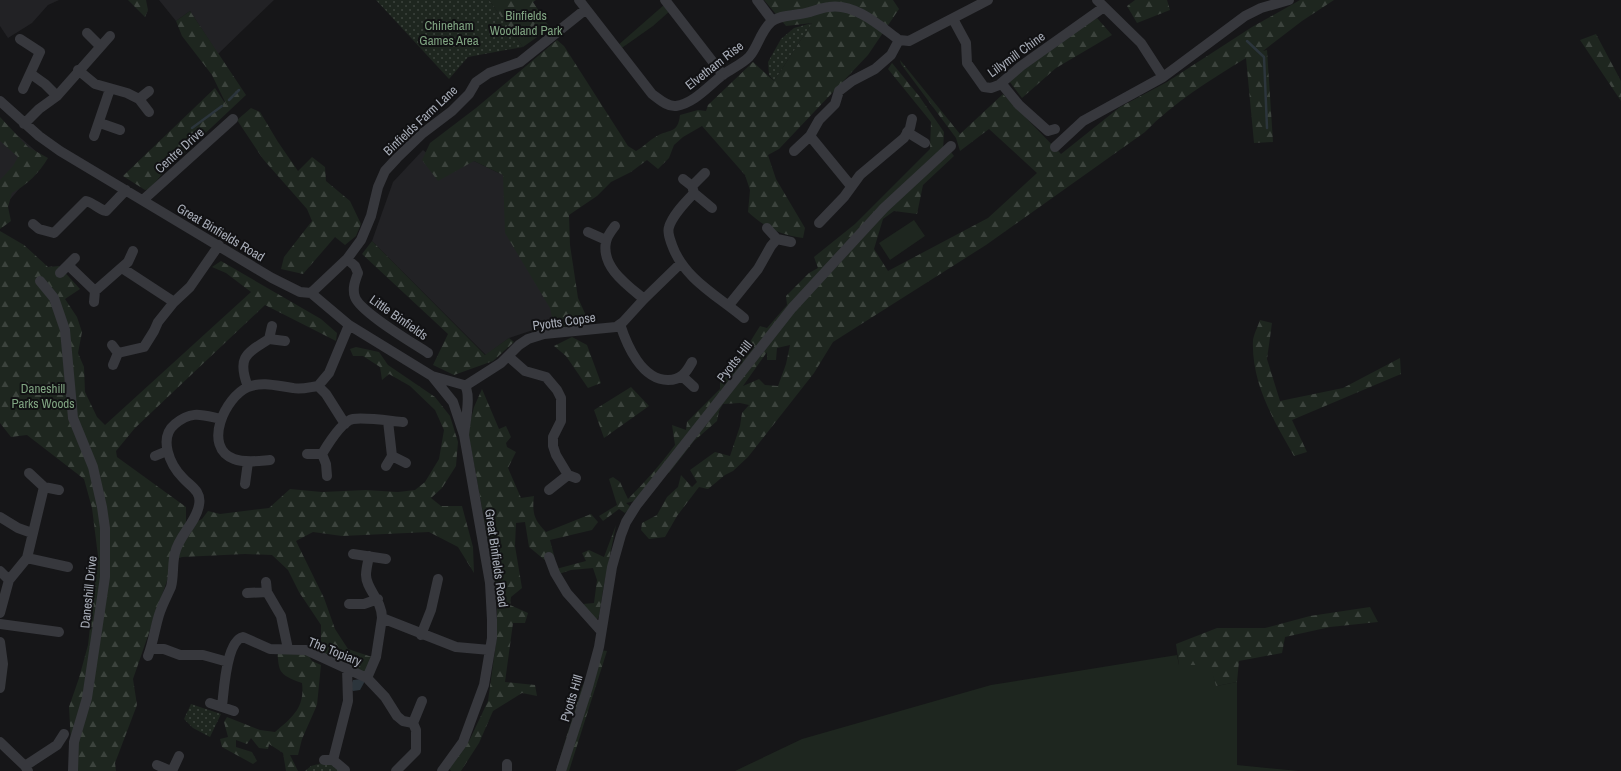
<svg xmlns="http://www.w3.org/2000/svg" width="1621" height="771" font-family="'Archivo Narrow',sans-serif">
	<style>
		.built { fill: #222225 }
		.grass { fill: #1e261f }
		.forest { fill: url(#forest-firs); fill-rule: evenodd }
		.park { fill: url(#park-dots) }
		.water { fill: #2c353c }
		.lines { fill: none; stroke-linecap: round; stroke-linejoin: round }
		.stream { stroke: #2c353c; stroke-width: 2.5 }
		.minor { stroke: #37383d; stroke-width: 10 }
		.labels { text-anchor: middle; stroke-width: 4; stroke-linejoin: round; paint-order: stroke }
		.park-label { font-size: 13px; fill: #7fa381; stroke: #111113 }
		.street-label { font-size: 13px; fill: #a8adb8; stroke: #111113 }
	</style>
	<defs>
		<pattern id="forest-firs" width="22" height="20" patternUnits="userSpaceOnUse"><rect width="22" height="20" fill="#1e261f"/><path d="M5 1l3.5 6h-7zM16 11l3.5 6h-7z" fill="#3c433d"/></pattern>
		<pattern id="park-dots" width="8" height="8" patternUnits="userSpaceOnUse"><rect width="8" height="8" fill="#1e261f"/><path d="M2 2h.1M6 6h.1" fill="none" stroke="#3c433d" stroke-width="1.8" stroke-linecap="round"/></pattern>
	</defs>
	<rect width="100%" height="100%" fill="#161618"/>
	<path class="built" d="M 0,0 L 59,0 L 48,5 L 32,23 L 8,38 L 0,26 Z
		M 159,0 L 274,0 L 218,54 L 190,11 L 176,21 Z
		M 0,120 L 45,159 L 0,211 Z
		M 423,150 L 442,165 L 474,161 L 503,175 L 566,319 L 509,338 L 486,355 L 372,241 L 393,182 Z"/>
	<path class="grass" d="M 665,4 L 670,11 L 653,26 L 619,50 L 617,46 Z
		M 914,220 L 925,236 L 890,260 L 879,243 Z
		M 1177,655 L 1179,665 L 1211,665 L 1216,686 L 1237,682 L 1237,765 L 1299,771 L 735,771 L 802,739 L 991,685 Z"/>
	<path class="forest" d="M 128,0 L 146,0 L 148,10 L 145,17 Z
		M 489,0 L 536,0 L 533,2 L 550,28 L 523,47 Z
		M 764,0 L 893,0 L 899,9 L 868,55 L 779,149 L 768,155 L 776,179 L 805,228 L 803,238 C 779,234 767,229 748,212 L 750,190 L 745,175 L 702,126 L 683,137 L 674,145 L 669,158 L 658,169 L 647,160 L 631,172 L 611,182 L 597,196 L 569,215 L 570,245 L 578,298 L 588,320 L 555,329 L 550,308 L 505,233 L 503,175 L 474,161 L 438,181 L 422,160 L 430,143 L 476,108 L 557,40 L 564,46 L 628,146 L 636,151 C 644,147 649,140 657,136 C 669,129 678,134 680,115 L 698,110 L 706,111 L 708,105 L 753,62 L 774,81 L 812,23 L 786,26 Z
		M 1135,0 L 1167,0 L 1170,10 L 1137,23 L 1127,6 Z
		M 1300,0 L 1334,0 L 1302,21 L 1263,51 L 1267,50 L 1273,142 L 1254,143 L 1246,58 C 1210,80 1174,102 1145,132 L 986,245 L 833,342 L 814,373 L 748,457 L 733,471 L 725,475 L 708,489 L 699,487 L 677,516 L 665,537 L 649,539 L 641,530 L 642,523 L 657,515 L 667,497 L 678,487 L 681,475 L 692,487 L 697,482 L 690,470 L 715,452 L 730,456 L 740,426 L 742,413 L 749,405 L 740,403 L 723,404 L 719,411 L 717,421 L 694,441 L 669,473 L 664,468 L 635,501 L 626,503 L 631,507 L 625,513 L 619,509 L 603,521 L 599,516 L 617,505 L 609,479 L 613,477 L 620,482 L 628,499 C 645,482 661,464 675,445 L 672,425 L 686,430 L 687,422 L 720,389 L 720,379 L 745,350 L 760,326 L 767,328 L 787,305 L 786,296 L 809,273 L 818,268 L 814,257 L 855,224 L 930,149 L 931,122 L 888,69 L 892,63 L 919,96 L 944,132 L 943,151 L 951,152 L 954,156 L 923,185 L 917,214 L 894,211 L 883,219 L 874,249 L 888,271 L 988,218 L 1037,173 L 989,129 L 960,151 L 956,138 L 901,64 L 900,60 L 960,134 L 1003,94 L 1061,154 L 1120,107 L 1167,82 L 1252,27 ZM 790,345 L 786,364 L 778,386 L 765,385 L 759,379 L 743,386 L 767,352 L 767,360 L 776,360 L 777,348 Z
		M 190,11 L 246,95 L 162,174 L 150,189 L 145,190 L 123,176 L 215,88 L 227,106 L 212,75 L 182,36 L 176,21 Z
		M 1097,18 L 1112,35 L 1056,68 L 1022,98 L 1009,81 L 1053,43 Z
		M 1596,34 L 1621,81 L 1621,101 L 1580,40 Z
		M 251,108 L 260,112 L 278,142 L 298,171 L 312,157 L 325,167 L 326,181 L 350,201 L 361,224 L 356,236 L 345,245 L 335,237 L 303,274 L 281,269 L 284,257 L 312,221 L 307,209 L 263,159 L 237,120 Z
		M 0,117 L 28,147 L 48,158 C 39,173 27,185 12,193 L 8,207 L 11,221 L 0,229 L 0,180 L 13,166 L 18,157 L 0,141 Z
		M 0,231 L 24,245 L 48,267 L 59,266 L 80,289 L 65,299 L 77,317 L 82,332 L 78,353 L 84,367 L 85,392 L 97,417 L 105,425 L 251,292 L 226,273 L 212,267 L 221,261 L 321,319 L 337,333 L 336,341 L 265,305 L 135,428 L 116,451 L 117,457 L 186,507 L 186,527 L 202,519 L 208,511 L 220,514 L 269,508 L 290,489 L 322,492 L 366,490 L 398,492 L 415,490 L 425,482 L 439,459 L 444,430 L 435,410 L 410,386 L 389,374 L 382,380 L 380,367 L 363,356 L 353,356 L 350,349 L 356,347 L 379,352 L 388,365 L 435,397 L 450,416 L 458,442 L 456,466 L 442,488 L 431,498 L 441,506 L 462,506 L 473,547 L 474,573 L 458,547 L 429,532 L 342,536 L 313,532 L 296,541 L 324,598 L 335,629 L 348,649 L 372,657 L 367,674 L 326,655 L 321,646 L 321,625 L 299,592 L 288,570 L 272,555 L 245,554 L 182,557 L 171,561 L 168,578 L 133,679 L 137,705 L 115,763 L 116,771 L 69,771 L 71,743 L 69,707 L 79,678 L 88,645 L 98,556 L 92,508 L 84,479 L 27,435 L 11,437 L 0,423 Z
		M 372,241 L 485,355 L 509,338 L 514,342 L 493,361 L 454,375 L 433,365 L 448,334 L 362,254 Z
		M 1260,320 L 1272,323 L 1267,359 L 1280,401 L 1343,388 L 1400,358 L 1401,374 L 1292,420 L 1307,452 L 1294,456 C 1274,421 1251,383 1253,340 C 1254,334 1258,326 1260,320 Z
		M 572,337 L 587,345 L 601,383 L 588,388 L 566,356 L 554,346 Z
		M 631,387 L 649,406 L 604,438 L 594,410 Z
		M 482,389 L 499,429 L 506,426 L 511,437 L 506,443 L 507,447 L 516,452 L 508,468 L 521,498 L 534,496 C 532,513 534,520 546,532 L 591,514 L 598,522 L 592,530 L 550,540 L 555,559 L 546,561 L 529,547 L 525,522 L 516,523 L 515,546 L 522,588 L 511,597 L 510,605 L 528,613 L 525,623 L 513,623 L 505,682 L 535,685 L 537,696 L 522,693 L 493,711 L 479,743 L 461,771 L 451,771 L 449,768 L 470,739 L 488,701 L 497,635 L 497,603 L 490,552 L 468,431 L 474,407 Z
		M 616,525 L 603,590 L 599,616 L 595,623 L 583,604 L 594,603 L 597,580 L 593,568 L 571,570 L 559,574 L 556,569 L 586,561 L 582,553 L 589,550 L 604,557 Z
		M 1370,607 L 1378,622 L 1330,627 L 1285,637 L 1282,653 L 1239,661 L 1237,682 L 1216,686 L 1210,665 L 1179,665 L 1176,644 L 1217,628 L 1265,628 L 1310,616 Z
		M 277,646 L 307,653 L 312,661 L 321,665 L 317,705 L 302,739 L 298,755 L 290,755 L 298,771 L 286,771 L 283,753 L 269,744 L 268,749 L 259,748 L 251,738 L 247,744 L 236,740 L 236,747 L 252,752 L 257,761 L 253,764 L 222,747 L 220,739 L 228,737 L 224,722 L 227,717 L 260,730 L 275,732 C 293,717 305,707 302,683 C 277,674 279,672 277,646 Z
		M 599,650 L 607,651 L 569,771 L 556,771 L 581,689 Z"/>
	<path class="park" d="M 376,0 L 489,0 L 523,47 L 468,57 L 449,79 Z
		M 812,23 L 774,81 L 769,75 L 768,62 L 781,39 L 794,28 Z
		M 191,704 L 221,714 L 210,737 L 193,728 L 184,719 Z
		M 324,760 L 345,771 L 305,771 L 311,766 L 322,763 Z"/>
	<path class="water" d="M 361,679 L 365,681 L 360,690 L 353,691 L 350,688 L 353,680 Z"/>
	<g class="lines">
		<path class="stream" d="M 1247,41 L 1264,57 L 1267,128
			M 229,100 L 239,90
			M 192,128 L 222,106"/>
		<path class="minor" d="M 579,0 L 652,94 C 659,99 667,107 676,106 C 695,103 709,85 724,74 C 731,69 742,64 749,57 C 758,47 760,32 771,22 C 779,15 790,16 800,14 C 810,13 819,8 829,7 C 855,3 880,26 899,40
			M 665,0 L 723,75
			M 757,0 L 772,20
			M 1097,0 L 1141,43 L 1163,77
			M 953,19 L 966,43 L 967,63 L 984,87 L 991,88 L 999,85 L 1021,66 L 1104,7
			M 87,33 L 100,46
			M 20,39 L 40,52 L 23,89
			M 899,40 L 909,41 L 988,0
			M 78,70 L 95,84 L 127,93 L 139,99 L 149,112
			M 31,74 L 45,84 L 57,96
			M 1001,83 L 1019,105 L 1048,131 L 1055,129
			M 139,99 L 149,91
			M 0,101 L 39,136 L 60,151 L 272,278 L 300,292 L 311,293 L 349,325 L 432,376 L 464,385 C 472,392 465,424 464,435
			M 100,123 L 120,130
			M 24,124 L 39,109 L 57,96 L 110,36
			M 907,132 L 925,143
			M 94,136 L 110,89
			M 810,136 L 851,186
			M 1055,147 L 1083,121 L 1163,77 L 1245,16 L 1261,8 L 1289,0
			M 794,151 L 810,136 L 819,120 L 835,104 L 839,91 L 852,81 L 875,69 L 891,55 L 899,40
			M 683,179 L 692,186 L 694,193 L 712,208
			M 692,186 L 705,173
			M 694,193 C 686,202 673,214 669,227 C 667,233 670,239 672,245 C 684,279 718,296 744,318
			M 143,200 L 233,119
			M 819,223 L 844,197 L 860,175 L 904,138 L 910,128 L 912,119
			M 33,224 L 39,229 L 54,233 L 86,201 C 94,203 98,209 106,211 L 126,190
			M 615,226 C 612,230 607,236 606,242 C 601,267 627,285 644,299
			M 767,228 L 777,239 L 791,242
			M 588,232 L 606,240
			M 347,259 L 355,266 L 358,273 C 355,281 352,289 355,297 C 360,312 413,343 428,353
			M 68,265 L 95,291
			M 122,268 L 174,302
			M 60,273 L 75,258
			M 40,281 L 54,298 L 65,330 L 73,418 L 93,467 L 102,507 L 105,528 L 105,577 L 87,698 L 74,742 L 73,771
			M 311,293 L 347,259 L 361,240 L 371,216 L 378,187 L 385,171 L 397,158 L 423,133 L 452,111 L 469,94 L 476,82 L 489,73 L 520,62 L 586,9
			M 94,302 L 95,291 L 128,262 L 133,251
			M 729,305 L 758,269 L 771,246 L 777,239
			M 620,324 C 627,346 642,380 668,380 C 681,380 686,373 692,362
			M 272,326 L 269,339 L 285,341
			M 112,345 L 118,353 L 113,365
			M 118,353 L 144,347 L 154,331 L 158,322 L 174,302 L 190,287 L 219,245
			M 508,356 L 525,371 L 546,377 L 557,390 L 561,398 L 561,421 L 553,437 L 553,446 L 556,455 L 568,475 L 576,478
			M 432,376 L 453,402 L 464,435 L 490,583 L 492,620 L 492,638 L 484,685 L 463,742 L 442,771
			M 682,376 L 694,387
			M 318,386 L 329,373 L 349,325
			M 465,386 L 501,363 L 519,345 L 528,339 L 544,334 L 616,327 L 623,322 L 644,299 L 681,263
			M 248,387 C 237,358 245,354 269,339
			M 388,421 L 392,456
			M 307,454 L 322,454 L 326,464 L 327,476
			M 322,454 C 328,444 342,421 353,419 C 365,417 391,421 403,422
			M 155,456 L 167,451
			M 270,460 C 258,461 245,463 234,459 C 202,447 225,397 248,387 C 264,381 277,386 293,388 C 301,390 310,387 318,386 L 326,394 L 345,424
			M 386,466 L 392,456 L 406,463
			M 29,473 L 44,487 L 59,490
			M 245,484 L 248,462
			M 549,490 L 568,475
			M 0,517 L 18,528 L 32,533
			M 353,554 L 386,559
			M 369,556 C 368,562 366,569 366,575 C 366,589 382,600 382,618
			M 549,557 L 555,573 L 567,593 L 601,631
			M 27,558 L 68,567
			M 0,571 L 9,580 L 0,613
			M 9,580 L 27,558 L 44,487
			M 266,582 L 267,592 L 281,616 L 288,649
			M 247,593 L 267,592
			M 349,604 L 364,604 L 378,599
			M 0,624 L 59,632
			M 421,635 L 431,610 L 438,579
			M 0,642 L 3,664 L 0,688
			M 151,649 L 164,649 L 180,655 L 203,655 L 228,662
			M 148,656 C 153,643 155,628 159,615 C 162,605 167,596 171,587 C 174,576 172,564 175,553 C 179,535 196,523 199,505 C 202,491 190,486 183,478 C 170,465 158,438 175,424 C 192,410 202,415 221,419
			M 367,678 L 385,697 L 397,716 L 403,721 L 413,723 L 416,730 L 416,751 L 396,771
			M 210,703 L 234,711
			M 222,706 C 224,691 226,641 243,637 L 270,649 L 306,650 L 367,678 L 376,657 L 382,618 L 456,647 L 490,650
			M 413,723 L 422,701
			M 0,742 L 25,766 L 28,771
			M 324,760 L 333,760 L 345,770
			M 333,760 L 348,701 L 347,668
			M 157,765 L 171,771
			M 25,766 L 57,745 L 64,734
			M 172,771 L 179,756
			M 507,771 L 507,764
			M 561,771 L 588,687 L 599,647 L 612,567 L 621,535 L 626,522 L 636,506 L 792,308 L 884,208 L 951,146"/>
	</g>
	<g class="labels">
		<g class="park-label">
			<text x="526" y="20">Binfields<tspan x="526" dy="15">Woodland Park</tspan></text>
			<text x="449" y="30">Chineham<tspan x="449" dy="15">Games Area</tspan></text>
			<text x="43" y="393">Daneshill<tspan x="43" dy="15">Parks Woods</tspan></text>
		</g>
		<g class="street-label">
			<text transform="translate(1016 54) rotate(-36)" y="5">Lillymill Chine</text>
			<text transform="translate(714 65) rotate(-38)" y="5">Elvetham Rise</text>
			<text transform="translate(420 120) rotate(-43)" y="5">Binfields Farm Lane</text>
			<text transform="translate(179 150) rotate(-42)" y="5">Centre Drive</text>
			<text transform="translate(221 232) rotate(31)" y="5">Great Binfields Road</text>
			<text transform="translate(399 317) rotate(35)" y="5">Little Binfields</text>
			<text transform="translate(564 321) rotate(-8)" y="5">Pyotts Copse</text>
			<text transform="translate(734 361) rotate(-52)" y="5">Pyotts Hill</text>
			<text transform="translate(497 558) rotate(82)" y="5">Great Binfields Road</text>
			<text transform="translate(88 592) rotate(-84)" y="5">Daneshill Drive</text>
			<text transform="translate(335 651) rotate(22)" y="5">The Topiary</text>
			<text transform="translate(571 698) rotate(-73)" y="5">Pyotts Hill</text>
		</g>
	</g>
</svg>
